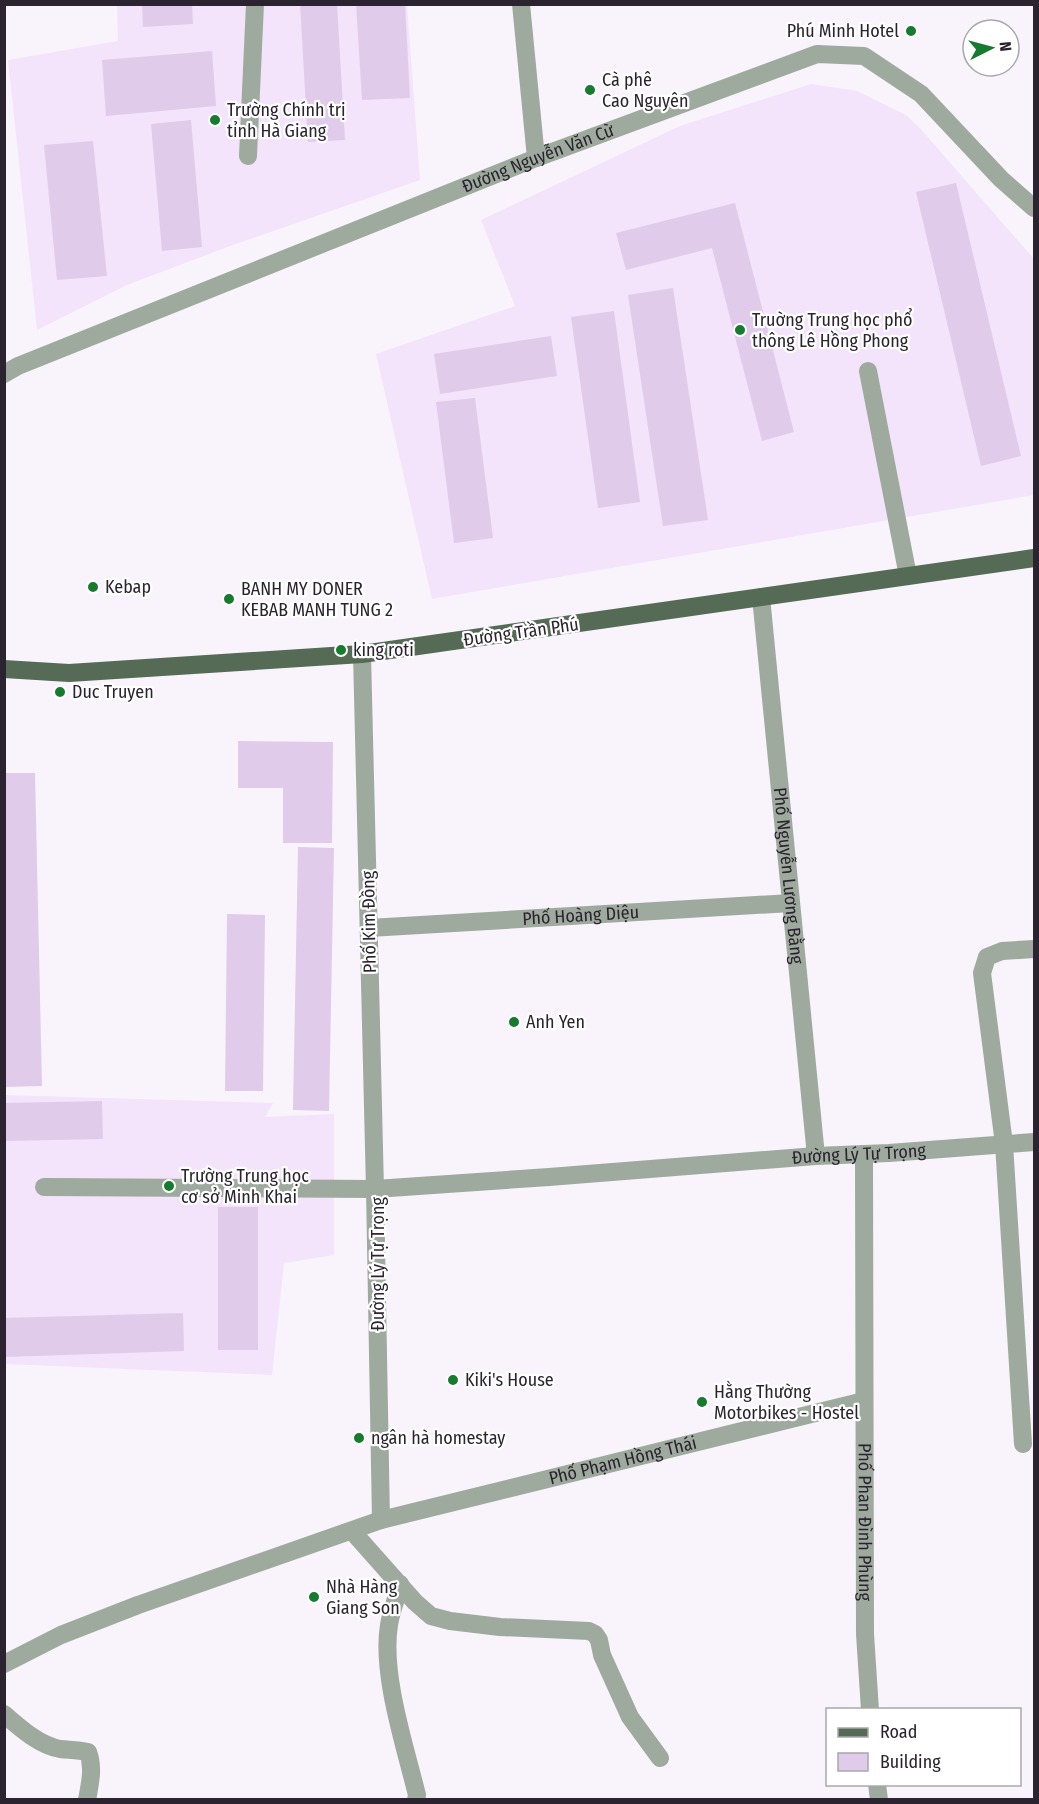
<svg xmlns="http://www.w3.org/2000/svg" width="1039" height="1804" font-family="'Fira Sans Condensed',sans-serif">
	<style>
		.built { fill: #f3e3fb }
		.building { fill: #e0cbeb }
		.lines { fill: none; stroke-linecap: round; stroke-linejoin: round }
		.minor { stroke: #9eaa9e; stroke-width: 18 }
		.major { stroke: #556b56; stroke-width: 18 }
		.poi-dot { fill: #167b2f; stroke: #fff; stroke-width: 2 }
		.labels { text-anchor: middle; stroke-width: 4.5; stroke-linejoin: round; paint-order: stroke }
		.poi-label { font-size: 18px; fill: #2b232f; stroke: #fff; text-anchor: start }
		.street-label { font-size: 18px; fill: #2b232f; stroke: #fff }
	</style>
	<rect width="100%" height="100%" fill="#f9f4fb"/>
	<path class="built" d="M 117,5 L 407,5 L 420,180 L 230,246 L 127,285 L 37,330 L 8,60 L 118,41 Z
		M 811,84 L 857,91 L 906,115 L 919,127 L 1034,259 L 1034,495 L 432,599 L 376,354 L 515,306 L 481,220 L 680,126 Z
		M 5,1095 L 273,1103 L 265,1117 L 334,1114 L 334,1255 L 284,1263 L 272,1375 L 5,1364 Z"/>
	<path class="building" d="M 142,4 L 192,4 L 193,24 L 143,27 Z
		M 300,4 L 337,4 L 345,140 L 308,142 Z
		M 356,4 L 405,4 L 410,98 L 362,100 Z
		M 212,51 L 216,106 L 106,116 L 102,60 Z
		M 191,120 L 202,247 L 162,251 L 151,124 Z
		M 93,141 L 107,276 L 57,280 L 44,145 Z
		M 956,183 L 1021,456 L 981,466 L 916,192 Z
		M 735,203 L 794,432 L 762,441 L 712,248 L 626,270 L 616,233 Z
		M 673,288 L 708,520 L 663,526 L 628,295 Z
		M 614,311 L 640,502 L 598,508 L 571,317 Z
		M 551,336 L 557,376 L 440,394 L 434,354 Z
		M 475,398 L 493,538 L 454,543 L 436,402 Z
		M 238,741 L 333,742 L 332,843 L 283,843 L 283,788 L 238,788 Z
		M 4,773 L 35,773 L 42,1086 L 6,1087 Z
		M 298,847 L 334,848 L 329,1111 L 293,1110 Z
		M 227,914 L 265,915 L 263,1091 L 225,1091 Z
		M 102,1101 L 103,1139 L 4,1141 L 4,1103 Z
		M 218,1207 L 258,1207 L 258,1350 L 218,1350 Z
		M 183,1313 L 184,1351 L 4,1357 L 4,1318 Z"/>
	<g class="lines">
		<g class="minor">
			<path d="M 521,4 L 536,158"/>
			<path d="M 248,156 L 255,4"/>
			<path d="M 868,371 L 908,576"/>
			<path id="s1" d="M 4,374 L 18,366 L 536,158 L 817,54 L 864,56 L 921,94 L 1001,179 L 1034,208"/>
			<path id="s2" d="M 761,597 L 816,1156"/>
			<path id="s3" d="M 369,928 L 791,903"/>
			<path id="s4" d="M 864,1154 L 865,1634 L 870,1710"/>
			<path id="s5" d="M 44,1187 L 375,1189 L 549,1177 L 816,1156 L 889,1153 L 1034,1142"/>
			<path d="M 1023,1444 L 1004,1144 L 982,973 L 987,957 L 1002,951 L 1034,949"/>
			<path id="s6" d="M 381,1520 L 864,1401"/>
			<path d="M 352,1531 L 415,1602 L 431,1616 L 450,1621 L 500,1627 L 589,1631 L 595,1634 L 599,1640 L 602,1655 L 630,1717 L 660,1758"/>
			<path d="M 400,1584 C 397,1598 391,1611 389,1625 C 381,1674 405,1746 417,1795 L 416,1800"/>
			<path d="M 4,1664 L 61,1635 L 138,1605 L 381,1520 L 375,1189 L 362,654"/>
			<path d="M 4,1714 C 20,1728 39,1745 60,1749 C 69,1750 78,1750 88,1752 C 94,1768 90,1783 87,1800"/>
			<path d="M 877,1784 L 879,1800"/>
		</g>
		<path class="major" d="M 4,669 L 69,673 L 362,654 L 1034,558"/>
	</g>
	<g class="poi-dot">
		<circle cx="911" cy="31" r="6"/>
		<circle cx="590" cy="90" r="6"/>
		<circle cx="215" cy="120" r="6"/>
		<circle cx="740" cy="330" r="6"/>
		<circle cx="93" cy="587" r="6"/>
		<circle cx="229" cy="599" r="6"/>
		<circle cx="341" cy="650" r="6"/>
		<circle cx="60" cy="692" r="6"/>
		<circle cx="514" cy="1022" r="6"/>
		<circle cx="169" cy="1186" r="6"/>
		<circle cx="453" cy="1380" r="6"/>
		<circle cx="702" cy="1402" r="6"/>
		<circle cx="359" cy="1438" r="6"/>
		<circle cx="314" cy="1597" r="6"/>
	</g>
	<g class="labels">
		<g class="poi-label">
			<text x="899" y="37" text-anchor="end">Phú Minh Hotel</text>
			<text x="602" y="86">Cà phê<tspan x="602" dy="21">Cao Nguyên</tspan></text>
			<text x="227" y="116">Trường Chính trị<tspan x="227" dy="21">tỉnh Hà Giang</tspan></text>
			<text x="752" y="326">Truờng Trung học phổ<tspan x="752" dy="21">thông Lê Hồng Phong</tspan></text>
			<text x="105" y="593">Kebap</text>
			<text x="241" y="595">BANH MY DONER<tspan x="241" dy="21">KEBAB MANH TUNG 2</tspan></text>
			<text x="353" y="656">king roti</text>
			<text x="72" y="698">Duc Truyen</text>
			<text x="526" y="1028">Anh Yen</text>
			<text x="181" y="1182">Trường Trung học<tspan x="181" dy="21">cơ sở Minh Khai</tspan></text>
			<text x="465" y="1386">Kiki's House</text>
			<text x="714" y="1398">Hằng Thường<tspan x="714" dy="21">Motorbikes - Hostel</tspan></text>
			<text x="371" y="1444">ngân hà homestay</text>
			<text x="326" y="1593">Nhà Hàng<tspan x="326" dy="21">Giang Son</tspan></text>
		</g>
		<g class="street-label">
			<text dy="6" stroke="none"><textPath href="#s1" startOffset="576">Đường Nguyễn Văn Cừ</textPath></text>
			<text transform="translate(521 632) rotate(-8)" y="6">Đường Trần Phú</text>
			<text dy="6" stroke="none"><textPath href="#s2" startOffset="280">Phố Nguyễn Lương Bằng</textPath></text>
			<text dy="6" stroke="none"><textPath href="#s3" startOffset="212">Phố Hoàng Diệu</textPath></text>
			<text transform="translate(369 922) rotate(-91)" y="6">Phố Kim Đồng</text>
			<text dy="6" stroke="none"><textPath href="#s5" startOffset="816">Đường Lý Tự Trọng</textPath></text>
			<text transform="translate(378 1264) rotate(-90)" y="6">Đường Lý Tự Trọng</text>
			<text dy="6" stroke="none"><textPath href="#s6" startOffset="249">Phố Phạm Hồng Thái</textPath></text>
			<text dy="6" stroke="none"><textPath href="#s4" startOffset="368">Phố Phan Đình Phùng</textPath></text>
		</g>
	</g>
	<rect width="1039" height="1804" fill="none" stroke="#2b232f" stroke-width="12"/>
	<rect x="826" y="1708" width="195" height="78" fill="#ffffff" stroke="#aaa7ac" stroke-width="1.5"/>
	<rect x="838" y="1728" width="30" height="9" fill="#556b56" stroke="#aaa7ac" stroke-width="1.5"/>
	<text x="880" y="1738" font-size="18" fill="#2b232f">Road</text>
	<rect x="838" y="1753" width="30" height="18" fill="#e0cbeb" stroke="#aaa7ac" stroke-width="1.5"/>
	<text x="880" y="1768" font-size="18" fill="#2b232f">Building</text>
	<g transform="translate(991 48) rotate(84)"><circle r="28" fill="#ffffff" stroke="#aaa7ac" stroke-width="1.5"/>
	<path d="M0-4.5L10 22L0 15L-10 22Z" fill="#167b2f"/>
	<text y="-9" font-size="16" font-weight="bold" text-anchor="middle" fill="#2b232f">N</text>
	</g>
</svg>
